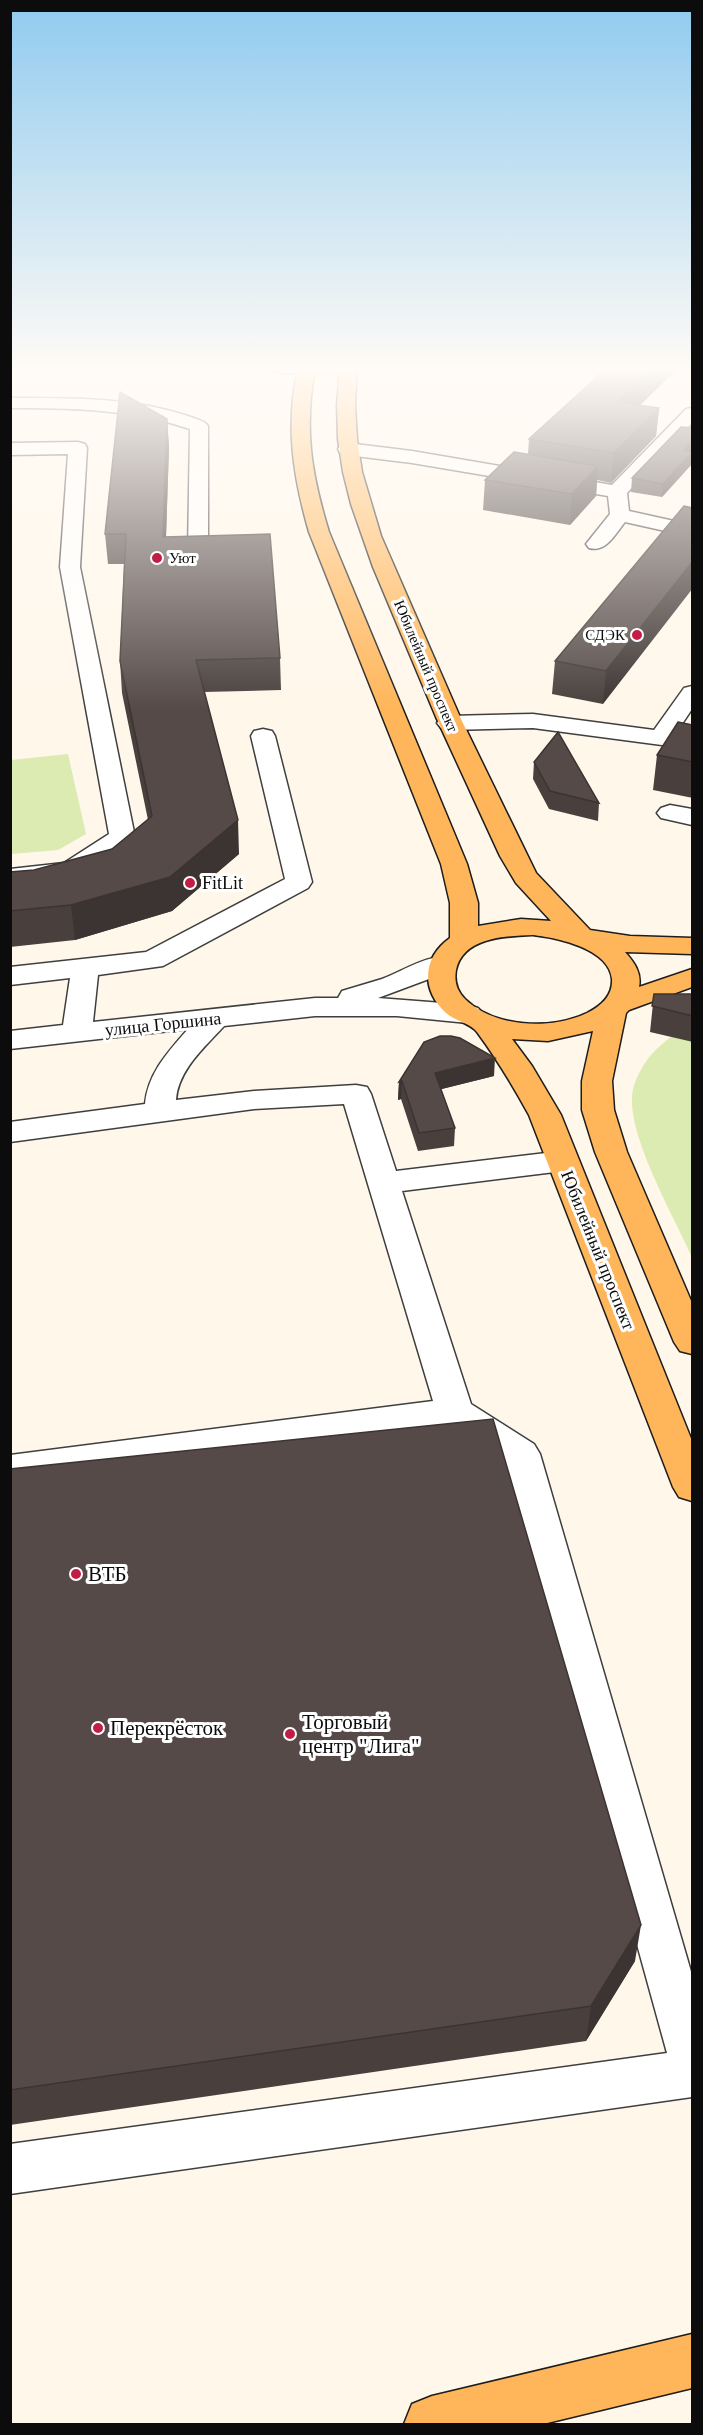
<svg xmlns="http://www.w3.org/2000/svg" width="703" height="2435" font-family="'Times New Roman',serif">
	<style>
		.green { fill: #dbebb2 }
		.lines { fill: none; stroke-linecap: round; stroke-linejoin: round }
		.minor-casing { stroke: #3f3f3f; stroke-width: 3 }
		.major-casing { stroke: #1d1d1d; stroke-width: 3 }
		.minor { fill: #fff; fill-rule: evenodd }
		.major { fill: #ffb65a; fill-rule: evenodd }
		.wall { fill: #49403e }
		.shaded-wall { fill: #3c3432 }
		.building { fill: #554a48; stroke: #3c3432; stroke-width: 1.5 }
		.poi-dot { fill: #c21d47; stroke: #fff; stroke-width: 2 }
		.labels { text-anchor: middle; stroke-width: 6; stroke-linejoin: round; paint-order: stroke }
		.far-poi-label { font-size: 15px; fill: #0c0c0c; stroke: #fff; text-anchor: start }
		.far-street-label { font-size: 15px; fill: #0c0c0c; stroke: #fff }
		.poi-label { font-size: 18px; fill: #0c0c0c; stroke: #fff; text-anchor: start }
		.street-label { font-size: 18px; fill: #0c0c0c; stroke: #fff }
		.near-poi-label { font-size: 21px; fill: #0c0c0c; stroke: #fff; text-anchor: start }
	</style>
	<rect width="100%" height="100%" fill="#fff7ea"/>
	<path class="green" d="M 68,754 L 86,834 L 58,850 L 11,854 L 11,760 Z
		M 692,1020 L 692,1257 C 674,1217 630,1140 632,1098 C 632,1088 637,1076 642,1068 C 653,1048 675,1034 692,1020 Z"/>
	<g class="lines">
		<defs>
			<path id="minor" d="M 273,368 L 356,368 L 357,369 L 354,373 L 348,374 L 282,373 L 276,372 Z
				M 10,398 C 70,398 131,397 188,416 C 195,419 204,420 208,426 L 208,551 L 205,555 L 198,557 L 191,555 L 188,551 L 190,429 C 131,409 72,408 10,408 Z
				M 692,408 L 692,423 L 627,493 L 629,511 L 692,525 L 692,537 L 625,522 C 615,534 606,553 589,548 L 586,544 L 610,514 L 608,496 L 412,463 L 347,455 L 340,453 L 338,449 L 340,445 L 347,443 L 412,451 L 612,485 L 686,409 Z
				M 78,442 L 85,444 L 87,448 L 80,567 L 135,837 L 131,843 L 80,876 L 10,885 L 10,869 L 64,863 L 109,834 L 60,567 L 68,454 L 10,455 L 10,443 Z
				M 692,686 L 692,709 L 676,733 L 692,735 L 692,749 L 533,728 L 449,730 L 441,728 L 437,723 L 441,718 L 449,716 L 533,714 L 654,730 L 684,688 Z
				M 263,729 L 272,731 L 275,736 L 312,882 L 308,888 L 163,966 L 98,975 L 93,1022 L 315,998 L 338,998 L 342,991 C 355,987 369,983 382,979 C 404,971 430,952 453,958 L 457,964 L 453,970 L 378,998 L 468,1005 L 478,1008 L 483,1014 L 478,1020 L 468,1023 L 397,1016 L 315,1016 L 224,1026 C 204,1048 178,1070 176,1100 L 254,1091 L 356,1085 L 367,1087 L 371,1094 L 396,1171 L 563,1151 L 574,1154 L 579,1161 L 574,1168 L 563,1171 L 402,1191 L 471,1404 L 534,1444 L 540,1454 L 692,1975 L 692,2097 L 10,2194 L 10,2144 L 667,2053 L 504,1462 L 449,1426 L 10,1483 L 10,1455 L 433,1401 L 344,1104 L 254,1109 L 10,1142 L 10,1122 L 145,1104 C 148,1073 168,1052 188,1029 L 10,1049 L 10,1031 L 63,1025 L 70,978 L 10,985 L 10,967 L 146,952 L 285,879 L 251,736 L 254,731 Z
				M 670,805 L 692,809 L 692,825 L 661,818 L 657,813 L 661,808 Z"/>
			<path id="major" d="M 298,368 L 315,368 C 304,429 311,473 329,532 L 467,864 L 478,903 L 478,926 L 521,919 L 551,921 L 516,883 L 500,856 L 436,717 L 373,567 L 351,504 L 343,472 L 338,439 L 337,405 L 340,368 L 357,368 L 355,405 L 357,439 L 362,472 L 381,536 L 460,717 L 536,873 L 590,930 L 630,936 L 692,938 L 692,954 L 625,952 C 634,962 642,973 639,987 L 692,969 L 692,987 L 629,1010 L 626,1013 L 612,1081 L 614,1110 L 627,1152 L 692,1303 L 692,1354 L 680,1351 L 674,1342 L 595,1152 L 582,1110 L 582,1081 L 593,1031 L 548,1041 L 512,1039 L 532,1066 L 561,1115 L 692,1441 L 692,1501 L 679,1497 L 673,1487 L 529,1115 C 513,1086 497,1059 477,1032 C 470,1023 455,1021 446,1013 C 421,990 422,958 450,938 L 450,903 L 441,864 L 309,532 C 293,476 285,425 298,368 ZM 533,935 C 557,938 609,948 612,979 C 613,996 601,1006 587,1013 C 551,1030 495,1028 465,999 C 457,991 454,982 456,970 C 463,937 506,936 533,935 Z
				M 692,2334 L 692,2388 L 543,2424 L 404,2424 L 412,2404 L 432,2396 Z"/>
		</defs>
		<use href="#minor" class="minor-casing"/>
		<use href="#major" class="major-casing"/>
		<use href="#minor" class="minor"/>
		<use href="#major" class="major"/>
	</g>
	<path class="wall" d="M 678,368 L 640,405 L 659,408 L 656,436 L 611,483 L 597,480 L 596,496 L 570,525 L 483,510 L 485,480 L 528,454 L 529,439 Z
		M 167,419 L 169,447 L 166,537 L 280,658 L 281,690 L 204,692 L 239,854 L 172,911 L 75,940 L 10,947 L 10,872 L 34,870 L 112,849 L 148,820 L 122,693 L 120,661 L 124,564 L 108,564 L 105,534 Z
		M 693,452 L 691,465 L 662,497 L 631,492 L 632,478 Z
		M 693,508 L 603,704 L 552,694 L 555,661 Z
		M 693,725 L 693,798 L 653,790 L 657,755 Z
		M 534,762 L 599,803 L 598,821 L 549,809 L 533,779 Z
		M 654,994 L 693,994 L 693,1042 L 650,1032 Z
		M 494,1076 L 441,1089 L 455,1128 L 454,1146 L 418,1151 L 401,1099 L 398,1100 L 399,1082 Z
		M 10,1469 L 635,1961 L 586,2041 L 10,2125 Z"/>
	<path class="shaded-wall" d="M 652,368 L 678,368 L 615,430 L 617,402 Z
		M 659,408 L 656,436 L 611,483 L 614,453 Z
		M 167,419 L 169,447 L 165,567 L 163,537 Z
		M 693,440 L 693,452 L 691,465 L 662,497 L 663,484 L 684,450 Z
		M 598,466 L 596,496 L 570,525 L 572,494 Z
		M 693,561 L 693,588 L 603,704 L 606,671 Z
		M 238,820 L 239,854 L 172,911 L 75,940 L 71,905 Z
		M 495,1058 L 494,1076 L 434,1091 L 435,1073 Z
		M 402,1081 L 401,1099 L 398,1100 L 399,1082 Z
		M 641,1925 L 635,1961 L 586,2041 L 591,2006 Z"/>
	<path class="building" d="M 607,368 L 652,368 L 617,402 L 659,408 L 614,453 L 529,439 Z
		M 120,392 L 167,419 L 163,537 L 270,534 L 280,658 L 196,660 L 238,820 L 170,877 L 71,905 L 10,911 L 10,872 L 34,870 L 112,849 L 152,816 L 120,661 L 126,534 L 105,534 Z
		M 681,427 L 693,428 L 693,440 L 684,450 L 692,452 L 663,484 L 632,478 Z
		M 514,452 L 598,466 L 572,494 L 485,480 Z
		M 684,506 L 693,508 L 693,561 L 606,671 L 555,661 Z
		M 678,722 L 693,725 L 693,762 L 657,755 Z
		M 558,732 L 599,803 L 550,791 L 534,762 Z
		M 654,994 L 693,994 L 693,1016 L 652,1006 Z
		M 440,1036 L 451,1036 L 460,1038 L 495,1058 L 435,1073 L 455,1128 L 419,1133 L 402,1081 L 399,1082 L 424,1042 Z
		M 493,1419 L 641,1925 L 591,2006 L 10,2090 L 10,1469 Z"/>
	<linearGradient id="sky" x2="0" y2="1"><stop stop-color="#90caef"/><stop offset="0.52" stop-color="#fffbf6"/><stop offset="1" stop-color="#fffbf6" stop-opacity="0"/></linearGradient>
	<rect width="703" height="709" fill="url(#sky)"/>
	<g class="poi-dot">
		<circle cx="157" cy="558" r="6"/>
		<circle cx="637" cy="635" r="6"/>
		<circle cx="190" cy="883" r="6"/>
		<circle cx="76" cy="1574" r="6"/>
		<circle cx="98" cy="1728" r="6"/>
		<circle cx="290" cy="1734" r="6"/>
	</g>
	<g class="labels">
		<g class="far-poi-label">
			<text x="169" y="563">Уют</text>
			<text x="625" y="640" text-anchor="end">СДЭК</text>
		</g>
		<g class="far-street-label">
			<text transform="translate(426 666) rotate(67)" y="5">Юбилейный проспект</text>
		</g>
		<g class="poi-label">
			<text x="202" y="889">FitLit</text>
		</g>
		<g class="street-label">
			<text transform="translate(163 1024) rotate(-6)" y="6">улица Горшина</text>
			<text transform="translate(598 1250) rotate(68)" y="6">Юбилейный проспект</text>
		</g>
		<g class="near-poi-label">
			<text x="88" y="1581">ВТБ</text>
			<text x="302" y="1729">Торговый<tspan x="302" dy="24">центр "Лига"</tspan></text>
			<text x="110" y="1735">Перекрёсток</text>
		</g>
	</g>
	<rect width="703" height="2435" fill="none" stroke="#0c0c0c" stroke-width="24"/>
</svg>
